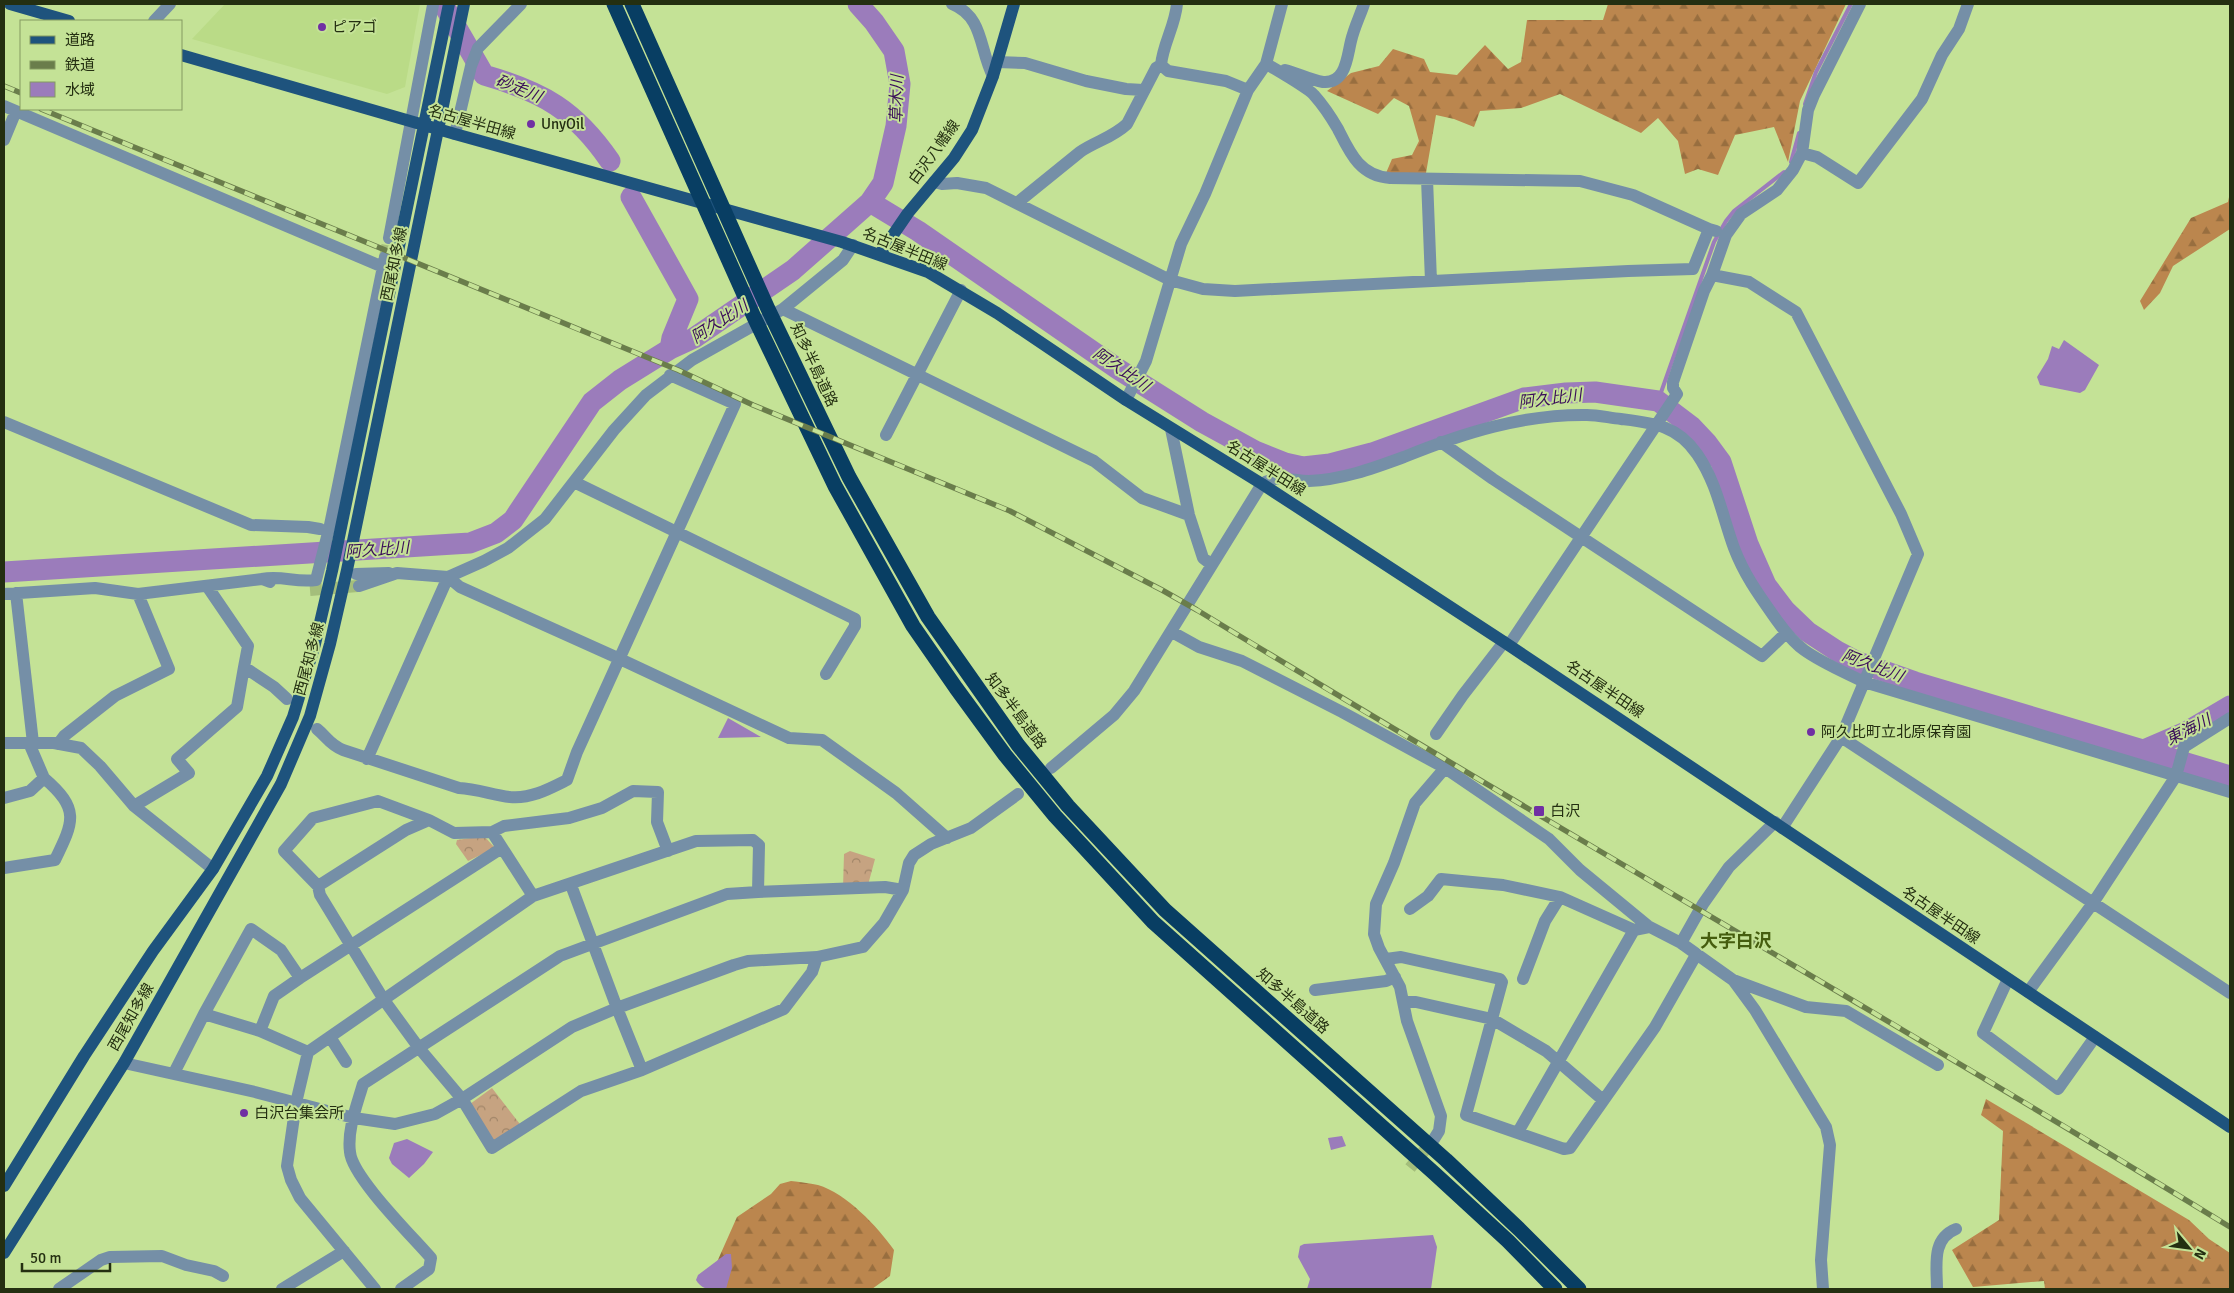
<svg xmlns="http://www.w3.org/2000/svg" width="2234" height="1293" font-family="Signika,'Noto Sans JP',sans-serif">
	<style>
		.built { fill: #badb87 }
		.forest { fill: url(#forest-firs) }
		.park { fill: url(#park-crowns) }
		.water { fill: #9b7cbb }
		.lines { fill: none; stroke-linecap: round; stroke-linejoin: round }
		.stream { stroke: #9b7cbb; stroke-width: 4 }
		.river { stroke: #9b7cbb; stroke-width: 21 }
		.minor-tunnel { stroke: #a4be7b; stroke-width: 12; stroke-dasharray: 12 6; stroke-linecap: butt }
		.minor { stroke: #758fa7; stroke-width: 12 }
		.major { stroke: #1e537d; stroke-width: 12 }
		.highway { stroke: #083e63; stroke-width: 15 }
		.rail-casing { stroke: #6a7d4b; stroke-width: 5.5 }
		.rail { stroke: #c4e296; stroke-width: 4; stroke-dasharray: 11; stroke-linecap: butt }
		.poi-dot { fill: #702fa3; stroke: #c4e296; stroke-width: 2 }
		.labels { text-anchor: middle; stroke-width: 4; stroke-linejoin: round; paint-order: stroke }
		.poi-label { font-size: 15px; fill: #242f11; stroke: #c4e296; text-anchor: start }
		.street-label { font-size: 15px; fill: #242f11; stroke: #c4e296 }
		.water-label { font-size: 16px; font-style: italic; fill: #3a0d5a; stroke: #c4e296 }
		.quarter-label { font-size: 18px; font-weight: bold; fill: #455d0e; stroke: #c4e296 }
	</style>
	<defs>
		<pattern id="forest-firs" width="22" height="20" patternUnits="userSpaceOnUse" patternTransform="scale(1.25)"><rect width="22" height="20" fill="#bb864e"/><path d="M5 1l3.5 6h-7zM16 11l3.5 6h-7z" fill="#986e3f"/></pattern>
		<pattern id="park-crowns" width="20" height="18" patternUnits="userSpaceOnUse" patternTransform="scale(1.25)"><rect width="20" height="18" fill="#c6a381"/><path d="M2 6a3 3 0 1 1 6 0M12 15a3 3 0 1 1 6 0" fill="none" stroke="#a18568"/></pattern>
	</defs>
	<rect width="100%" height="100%" fill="#c4e296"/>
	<path class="built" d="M 225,4 L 420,4 L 405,87 L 387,94 L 192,39 Z"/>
	<path class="forest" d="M 1608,4 L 1846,4 L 1800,101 L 1788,162 L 1774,127 L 1735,135 L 1718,175 L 1698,169 L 1685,174 L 1678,141 L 1658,118 L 1641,133 L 1560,94 L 1521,108 L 1480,111 L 1474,127 L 1454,119 L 1436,115 L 1426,173 L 1386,173 L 1392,159 L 1412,155 L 1419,141 L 1409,106 L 1394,98 L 1378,114 L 1327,91 L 1351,73 L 1379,66 L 1393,49 L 1424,59 L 1430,72 L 1457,75 L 1485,45 L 1508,69 L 1521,62 L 1527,20 L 1603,20 Z
		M 2230,192 L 2230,229 L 2173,266 L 2160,293 L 2144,310 L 2140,301 L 2191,218 L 2228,202 Z
		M 1986,1099 L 2189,1220 L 2209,1239 L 2230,1253 L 2230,1289 L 2045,1289 L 2044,1281 L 1973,1287 L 1952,1250 L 1999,1220 L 2003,1131 L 1981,1115 Z
		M 791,1181 C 800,1182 809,1183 818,1185 C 846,1193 878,1227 894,1250 L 890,1276 L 872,1289 L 705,1289 L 737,1217 L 771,1194 L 780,1184 Z"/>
	<path class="park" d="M 484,836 L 495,848 L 468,861 L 456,844 L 457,840 Z
		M 850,851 L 875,859 L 868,885 L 843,888 L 844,854 Z
		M 492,1088 L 523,1128 L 492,1148 L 470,1104 Z"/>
	<path class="water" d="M 2064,340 L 2099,365 L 2085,390 L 2080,393 L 2040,385 L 2037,377 L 2048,359 L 2052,346 L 2059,349 Z
		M 728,718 L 761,737 L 718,738 Z
		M 1342,1136 L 1346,1146 L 1331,1150 L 1328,1138 Z
		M 407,1139 L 433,1152 L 424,1164 L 409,1178 L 392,1164 L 389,1158 L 394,1143 Z
		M 1433,1235 L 1437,1247 L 1431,1289 L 1307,1289 L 1310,1279 L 1298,1257 L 1300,1246 L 1304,1244 Z
		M 726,1254 L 731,1254 L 732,1268 L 726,1289 C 714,1289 703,1292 696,1280 L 698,1275 Z"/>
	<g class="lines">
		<path class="stream" d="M 1805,104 L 1816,72 L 1851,4
			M 1791,162 L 1799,133
			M 1658,401 L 1714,242 L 1726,221 L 1734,211 L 1784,172"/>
		<path class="river" d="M 443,4 L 484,75 C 543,92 575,110 610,161
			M 631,197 L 688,299 L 672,338 L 670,349
			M 870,202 L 918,231 L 1118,369 L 1202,422 L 1255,451 L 1285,463 L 1303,467 L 1330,464 L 1372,453 L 1524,398 L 1566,393 L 1595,392 L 1658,401 L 1691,426 L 1707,443 L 1721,462 L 1748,544 L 1766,585 L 1785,610 L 1808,632 L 1837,651 L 1858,662 L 1915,682 L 2230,776
			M 4,572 L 470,543 L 496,533 L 513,520 L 592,402 L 620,380 L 670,349 L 694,338 L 793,270 L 870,202 L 883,183 L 896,126 L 900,84 L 894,51 L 874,22 L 858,4
			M 2144,750 L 2186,732 L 2230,706"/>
		<path class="minor-tunnel" d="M 385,257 L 389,238
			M 310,590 L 359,586
			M 1410,1168 L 1434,1139"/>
		<path class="minor" d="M 952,4 C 984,17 979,49 993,76
			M 1177,4 C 1175,26 1163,44 1161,65 L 1168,71 L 1226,81 L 1248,90
			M 154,21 L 170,4
			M 997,62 L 1025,63 L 1086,81 L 1126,89 L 1143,90
			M 1266,64 C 1274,68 1309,89 1314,95 C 1323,105 1331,117 1338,129 C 1350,153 1360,176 1390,178 L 1580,181 L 1633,195 L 1709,229 L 1716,231
			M 1285,70 C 1297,73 1310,80 1323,82 C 1346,84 1347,57 1351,41 C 1354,28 1360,16 1364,4
			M 4,106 L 383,267
			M 455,134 L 471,66 L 478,48 L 521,4
			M 4,140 L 16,111
			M 1802,153 L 1817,157 L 1858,183 L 1922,99 L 1942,55 L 1959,29 L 1968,4
			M 1427,179 L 1431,281
			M 934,182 L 942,184 L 957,183 L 986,188 L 1170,280 L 1203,289 L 1235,291 L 1628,271 L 1693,269 L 1709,229
			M 1017,203 L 1080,152 C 1096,141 1112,138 1127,124 L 1156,68 L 1161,65
			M 389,238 L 433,5
			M 1712,275 L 1749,282 L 1796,312 L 1901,514 L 1918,554 L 1841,737 L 1782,828
			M 783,309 L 1094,461 L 1142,498 L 1189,515
			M 1126,400 L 1146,361 L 1181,244 L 1205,194 L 1248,90 L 1266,64 L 1282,4
			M 4,422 L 251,525 L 308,527 L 320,529
			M 1171,429 L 1189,515 L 1203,558 L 1212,565
			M 886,435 L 961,290
			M 1441,442 L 1493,479 L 1762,656 L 1785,634
			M 574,482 L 855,619 L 855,626 L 826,674
			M 356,574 L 389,573
			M 448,577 L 460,587 L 620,659 L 789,738 L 822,740 L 896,793 L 947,838
			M 262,579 C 282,575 295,583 316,580 L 330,525 L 385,257
			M 207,586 L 248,646 L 244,667 L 274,687 L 287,699
			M 359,586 L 397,573 L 448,577 L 484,561 L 508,548 L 545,519 L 614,430 L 646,395 L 692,360 L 783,309 L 843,260 L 853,245
			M 16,593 L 33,743
			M 4,594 L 95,588 L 138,594 L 262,579 L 270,582
			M 1172,632 L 1199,647 L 1242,661 L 1342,712 L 1445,768 L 1549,839 L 1580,870 L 1648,926 L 1681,943 L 1733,980 L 1755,1010 L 1826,1127 L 1830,1145 L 1821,1260 L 1823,1289
			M 1509,645 L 1677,394 L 1673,388 L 1673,382 L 1704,291 L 1712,275 L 1726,235 L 1741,214 L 1777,190 L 1793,170 L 1802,153 L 1808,110 L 1814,95 L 1860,4
			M 317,729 C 328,738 329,744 343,750 L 459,788 C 477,789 493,795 510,797 C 531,799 549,789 567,780 L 577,752 L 735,404 L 670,375
			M 1436,734 L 1463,695 L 1504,642
			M 1841,737 L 2230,993
			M 4,743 L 54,743 L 81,748 L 100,766 L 134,806 L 213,869
			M 58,744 L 64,736 L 115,696 L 169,669 L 138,594
			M 367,759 L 448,577
			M 1051,768 L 1114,715 L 1134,691 L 1262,484 C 1277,474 1292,481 1309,481 C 1342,480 1374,468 1404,457 C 1463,433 1523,414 1587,415 C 1598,415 1610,418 1621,419 C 1653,423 1677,425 1697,454 C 1717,483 1722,515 1734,548 C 1745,577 1761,598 1778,622 C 1786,633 1793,642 1804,650 C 1822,663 1844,672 1864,682 L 2230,792
			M 4,798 L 30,791 L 44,778 L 29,743
			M 134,806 L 189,773 L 177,759 L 237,707 L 244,667
			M 492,832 L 533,896
			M 668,851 L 657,822 L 658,792 L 633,791 L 602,808 L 569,818 L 504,826 L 492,832 L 454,833 L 429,820 L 406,830 L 318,886 L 320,895 L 384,1000 L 419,1048 L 462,1099 L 492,1148 L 581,1091 L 642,1070 L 784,1009 L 812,972 L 817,957
			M 4,868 L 55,860 C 74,821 80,809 44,778
			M 571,885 L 617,1008 L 642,1070
			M 318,886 L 284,851 L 313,818 L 378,801 L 429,820
			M 1410,909 L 1428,896 L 1441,879 L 1503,885 L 1560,897 L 1634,930 L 1649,927
			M 1681,943 L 1703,904 L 1729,867 L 1775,822
			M 1386,959 L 1401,957 L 1500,979 L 1502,982 L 1466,1115 L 1564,1149 L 1570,1148 L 1655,1027 L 1696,955
			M 1523,979 L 1545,921 L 1560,897
			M 2008,979 L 1983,1033 L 2058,1089 L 2095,1037
			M 1733,980 L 1806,1007 L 1846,1011 L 1938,1065
			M 1315,990 L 1386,981 L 1395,977
			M 2028,992 L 2093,903 L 2176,776 L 2184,747 L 2230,718
			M 1404,1002 L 1416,1002 L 1492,1019 L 1546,1051 L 1603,1100
			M 204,1014 L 260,1031 L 308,1052
			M 260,1031 L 274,996 L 300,978
			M 330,1037 L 346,1062
			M 124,1063 L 255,1092 L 354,1118 L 395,1124 L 435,1114 L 462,1099 L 572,1027 L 617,1008 L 734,965 L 748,961 L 817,957 L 863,947 L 884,923 L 903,890 L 909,863 L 914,855 L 931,844 L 971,828 L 1018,794
			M 174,1073 L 204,1014 L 251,929 L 281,950 L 300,978 L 502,848
			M 1518,1132 L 1634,930
			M 1434,1139 L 1439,1131 L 1441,1116 L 1407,1021 L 1400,987 L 1379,948 L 1374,934 L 1376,904 L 1394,863 L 1415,803 L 1445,768
			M 59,1289 L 101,1260 L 110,1257 L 162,1256 L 186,1265 L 214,1271 L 223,1276
			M 282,1289 L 344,1251
			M 375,1289 L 300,1198 L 291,1180 L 287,1166 L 296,1103 L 308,1052 L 533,896 L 696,841 L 753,840 L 759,845 L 758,892 L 885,887 L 903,890
			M 401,1289 L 429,1269 L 431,1258 C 413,1237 352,1177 350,1152 C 347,1130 357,1105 363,1084 L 560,956 L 727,894 L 758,892
			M 1937,1289 C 1937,1266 1931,1239 1956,1229"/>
		<path class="major" d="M 10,4 L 69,21
			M 181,55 L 455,134 L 842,242 L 928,272 L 997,313 L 1126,400 L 1262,484 L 1504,642 L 2230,1127
			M 880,254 L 908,213 L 954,158 L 972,130 L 993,76 L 1014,4
			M 4,1186 L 84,1056 L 153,951 L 213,869 L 267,776 L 293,717 L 315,644 L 332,571 L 449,4
			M 4,1253 L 124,1063 L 281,784 L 310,716 L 330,644 L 347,570 L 464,4"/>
		<path class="highway" d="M 614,4 L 754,317 L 835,486 L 913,626 L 956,688 L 1005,755 L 1055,816 L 1153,922 L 1434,1173 L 1508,1241 L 1555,1289
			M 632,4 L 768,309 L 849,477 L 928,617 L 1018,745 L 1068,806 L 1165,910 L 1446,1160 L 1519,1229 L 1579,1289"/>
		<defs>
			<path id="rail" d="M 4,86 L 21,93
				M 41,109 L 678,370 L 753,405 L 1010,511 L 1162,590 L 1197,610 C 1539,819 1888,1017 2230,1227"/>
		</defs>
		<use href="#rail" class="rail-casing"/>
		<use href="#rail" class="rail"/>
	</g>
	<g class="poi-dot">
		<circle cx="322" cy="27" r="5"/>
		<circle cx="531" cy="124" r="5"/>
		<circle cx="1811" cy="732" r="5"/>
		<rect x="1533" y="805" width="12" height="12" rx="2.5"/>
		<circle cx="244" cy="1113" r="5"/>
	</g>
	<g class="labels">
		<g class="poi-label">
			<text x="332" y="32">ピアゴ</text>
			<text x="541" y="129">UnyOil</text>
			<text x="1821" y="737">阿久比町立北原保育園</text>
			<text x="1550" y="816">白沢</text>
			<text x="254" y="1118">白沢台集会所</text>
		</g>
		<g class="street-label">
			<text transform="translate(472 122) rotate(16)" y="5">名古屋半田線</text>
			<text transform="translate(934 152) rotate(-54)" y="5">白沢八幡線</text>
			<text transform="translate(905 249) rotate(22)" y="5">名古屋半田線</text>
			<text transform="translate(394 264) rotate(-78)" y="5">西尾知多線</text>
			<text transform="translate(814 365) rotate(65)" y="5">知多半島道路</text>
			<text transform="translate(1266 468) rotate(32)" y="5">名古屋半田線</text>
			<text transform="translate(309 659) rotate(-75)" y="5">西尾知多線</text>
			<text transform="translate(1605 689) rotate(34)" y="5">名古屋半田線</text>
			<text transform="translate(1016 711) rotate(53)" y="5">知多半島道路</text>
			<text transform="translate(1941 915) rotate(34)" y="5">名古屋半田線</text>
			<text transform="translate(1293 1001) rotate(41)" y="5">知多半島道路</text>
			<text transform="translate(131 1017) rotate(-60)" y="5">西尾知多線</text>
		</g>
		<g class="water-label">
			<text transform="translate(519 88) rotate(22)" y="6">砂走川</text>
			<text transform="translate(896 99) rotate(-89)" y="6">草木川</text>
			<text transform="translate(719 321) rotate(-33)" y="6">阿久比川</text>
			<text transform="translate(1122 369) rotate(34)" y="6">阿久比川</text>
			<text transform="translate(1550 398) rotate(-7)" y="6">阿久比川</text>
			<text transform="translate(377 549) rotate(-4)" y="6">阿久比川</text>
			<text transform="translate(1873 665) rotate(21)" y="6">阿久比川</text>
			<text transform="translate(2188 729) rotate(-27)" y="6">東海川</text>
		</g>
		<g class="quarter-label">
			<text x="1736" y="947">大字白沢</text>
		</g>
	</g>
	<rect width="2234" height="1293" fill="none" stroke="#242f11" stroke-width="10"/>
	<rect x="20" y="20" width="162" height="90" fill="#c4e296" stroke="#849a61"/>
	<rect x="30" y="36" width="25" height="8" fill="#1e537d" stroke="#849a61"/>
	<text x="65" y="45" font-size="15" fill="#242f11">道路</text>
	<rect x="30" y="61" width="25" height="8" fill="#6a7d4b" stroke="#849a61"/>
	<text x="65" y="70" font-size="15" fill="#242f11">鉄道</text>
	<rect x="30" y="82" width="25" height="15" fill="#9b7cbb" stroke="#849a61"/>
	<text x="65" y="95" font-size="15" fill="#242f11">水域</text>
	<g transform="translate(2189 1248) rotate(119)" stroke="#c4e296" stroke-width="4" paint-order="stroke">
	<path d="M0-4L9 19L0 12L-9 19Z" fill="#242f11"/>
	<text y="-8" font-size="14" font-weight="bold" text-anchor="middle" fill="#242f11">N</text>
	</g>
	<path d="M22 1263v8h88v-8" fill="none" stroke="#242f11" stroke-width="2.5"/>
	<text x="30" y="1263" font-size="15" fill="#242f11" stroke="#c4e296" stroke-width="4" paint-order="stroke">50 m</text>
</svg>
